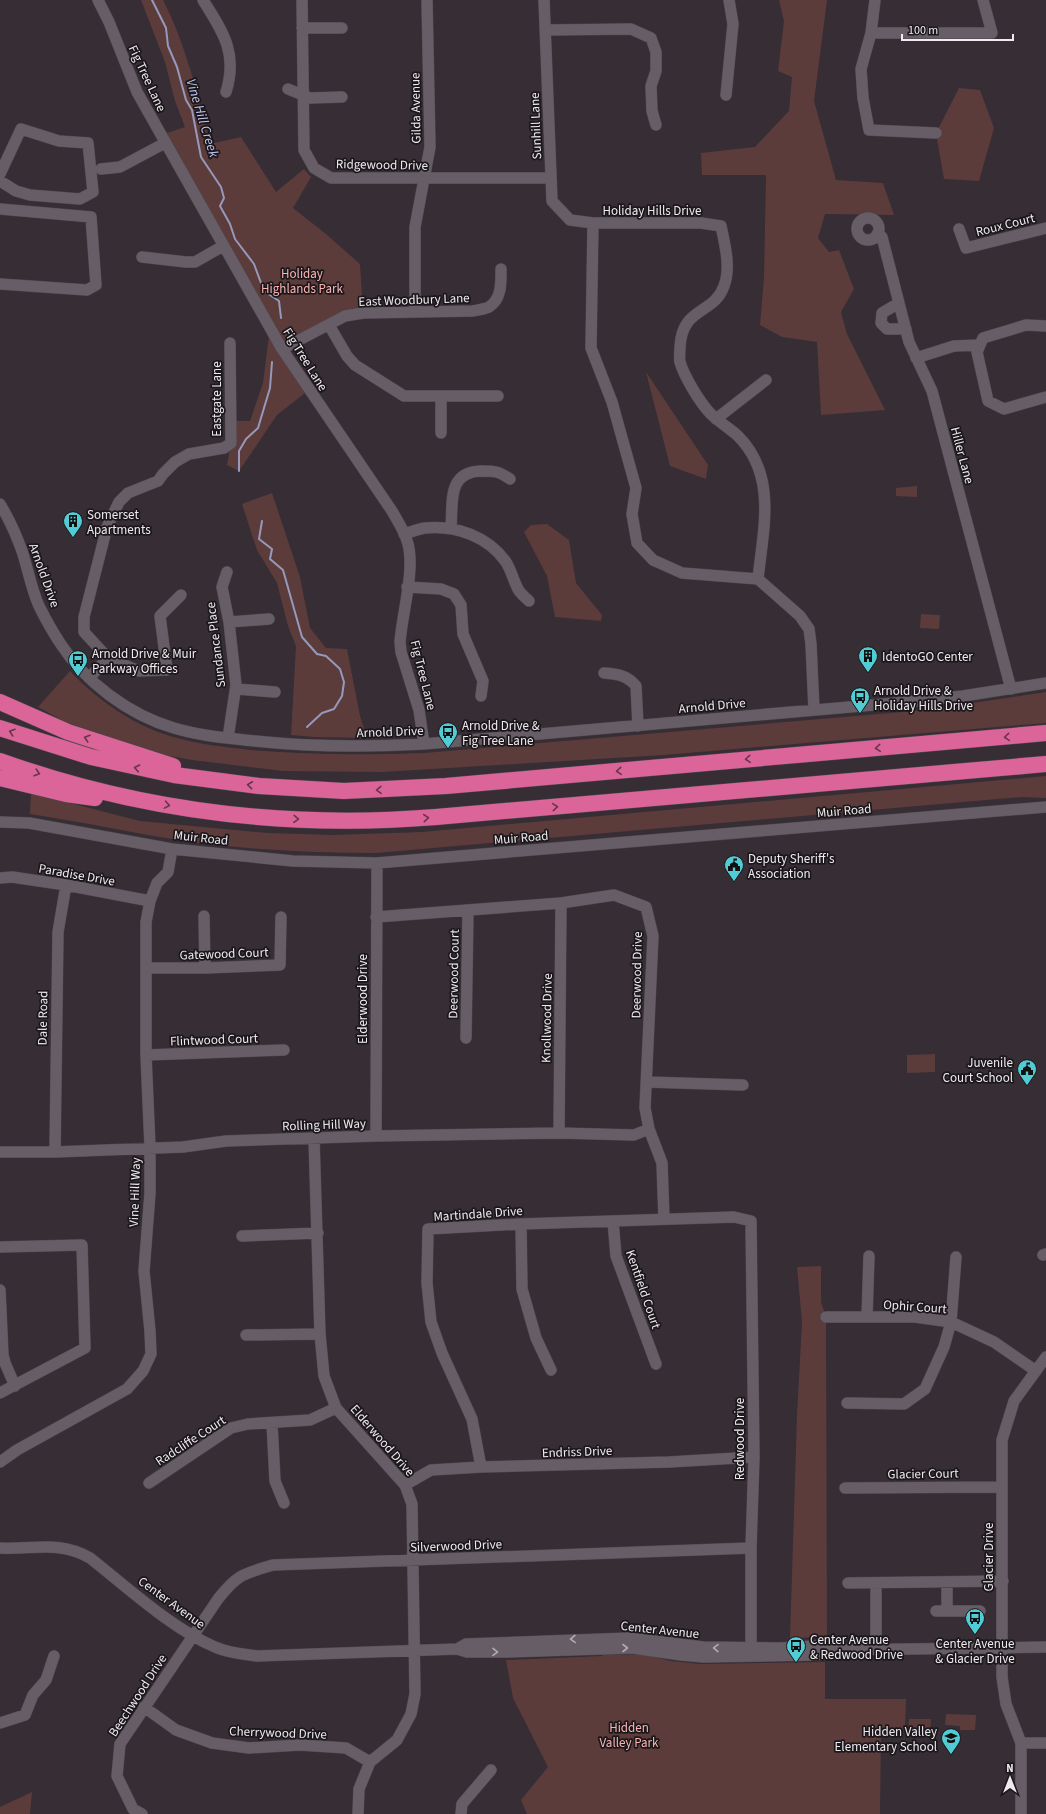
<svg xmlns="http://www.w3.org/2000/svg" width="1046" height="1814" font-family="'Source Sans 3',sans-serif">
	<style>
		.green { fill: #5b3c3b }
		.lines { fill: none; stroke-linecap: round; stroke-linejoin: round }
		.stream { stroke: #9699bb; stroke-width: 2 }
		.minor-casing { stroke: #4f494f; stroke-width: 12 }
		.highway-casing { stroke: #4f494f; stroke-width: 17 }
		.minor { stroke: #675d66; stroke-width: 11 }
		.highway { stroke: #db6498; stroke-width: 16 }
		.oneway { stroke: #68364c }
		.oneway2 { stroke: #b2abb1 }
		.labels { text-anchor: middle; stroke-width: 3.5; stroke-linejoin: round; paint-order: stroke }
		.street-label { font-size: 13px; fill: #efeaef; stroke: #1b171a }
		.park-label { font-size: 13px; fill: #fab4b2; stroke: #1b171a }
		.poi-label { font-size: 13px; fill: #efeaef; stroke: #1b171a; text-anchor: start }
		.water-label { font-size: 14px; font-style: italic; fill: #c2c9f5; stroke: #1b171a }
	</style>
	<rect width="100%" height="100%" fill="#362d35"/>
	<path class="green" d="M 141,0 L 163,0 C 186,45 198,95 210,144 L 241,137 L 276,192 L 304,169 L 311,177 L 293,208 L 326,234 L 360,264 L 363,313 L 282,349 L 309,390 L 277,415 L 239,471 L 227,465 L 231,443 L 231,421 L 250,421 L 263,383 L 270,327 L 161,135 L 185,127 L 175,101 L 165,62 Z
		M 779,0 L 827,0 L 814,101 L 836,180 L 883,183 L 894,215 L 825,214 L 818,238 L 829,252 L 839,250 L 854,289 L 841,312 L 847,334 L 885,410 L 821,415 L 817,342 L 782,337 L 760,325 L 764,278 L 766,175 L 702,175 L 701,153 L 755,147 L 789,111 L 792,77 L 778,71 L 784,21 Z
		M 959,88 L 980,90 L 994,128 L 979,181 L 944,179 L 936,133 Z
		M 646,372 L 708,465 L 706,479 L 670,466 Z
		M 917,486 L 917,497 L 896,496 L 896,488 Z
		M 272,493 L 300,577 L 310,628 L 326,648 L 347,649 L 360,716 L 367,738 L 314,737 L 291,735 L 296,646 L 288,626 L 277,583 L 257,550 L 242,504 Z
		M 547,524 L 569,540 L 576,583 L 602,615 L 601,621 L 555,617 L 547,576 L 524,532 L 531,525 Z
		M 921,614 L 940,615 L 939,629 L 920,628 Z
		M 70,671 C 96,699 133,725 170,736 C 197,744 224,747 251,750 C 309,755 366,755 424,753 L 926,710 L 1046,692 L 1046,723 L 664,755 L 382,772 L 283,771 L 192,760 L 158,754 L 65,722 L 38,707 Z
		M 1046,776 L 1046,798 L 1021,797 L 376,853 C 314,853 253,850 191,842 C 137,834 84,822 30,814 L 31,793 L 140,821 L 268,833 L 333,835 L 422,832 Z
		M 935,1054 L 935,1072 L 907,1073 L 907,1055 Z
		M 821,1266 L 821,1302 L 826,1317 L 827,1637 L 790,1638 L 797,1416 L 802,1322 L 797,1267 Z
		M 603,1654 L 647,1655 L 671,1661 L 700,1664 L 825,1662 L 825,1699 L 906,1699 L 905,1729 L 881,1728 L 880,1814 L 527,1814 L 521,1800 L 548,1767 L 513,1698 L 506,1660 L 602,1656 Z
		M 946,1714 L 976,1715 L 975,1730 L 960,1730 L 960,1726 L 945,1725 Z
		M 909,1719 L 931,1719 L 930,1734 L 908,1733 Z
		M 32,1792 L 30,1814 L 0,1814 L 0,1807 Z"/>
	<g class="lines">
		<path class="stream" d="M 152,0 L 166,28 L 168,46 L 177,67 L 186,100 L 192,110 L 201,157 L 221,187 L 224,198 L 220,206 L 230,224 L 235,239 L 254,264 L 264,291 L 279,301 L 281,318
			M 239,471 L 239,451 L 246,439 L 258,428 L 270,388 L 272,362
			M 262,521 L 259,539 L 272,549 L 270,559 L 283,570 L 302,637 L 317,654 L 326,656 L 340,669 L 344,682 L 342,696 L 334,709 L 322,713 L 307,727"/>
		<defs>
			<path id="minor" d="M 98,0 L 109,22 L 137,92 L 282,349 L 392,511 C 398,522 405,532 408,544 C 415,571 402,614 400,642 L 401,652 L 419,710 L 424,744
				M 203,0 C 223,32 238,53 226,92
				M 302,0 L 304,150 L 314,168 L 331,178 L 550,178
				M 544,0 L 552,201 L 570,220 L 593,223 L 701,223 L 721,226 C 725,245 731,268 724,286 C 714,315 682,306 680,347 C 680,352 679,358 680,362 C 684,376 699,401 709,412 C 717,421 728,427 737,435 C 778,475 763,529 758,579
				M 875,0 L 871,33 L 861,69 L 863,98 L 869,130 L 936,133
				M 302,28 L 342,28
				M 546,30 L 631,29 L 651,38 L 656,52 L 656,71 L 651,86 L 652,111 L 656,125
				M 871,33 L 992,33 L 983,0
				M 288,89 L 310,98 L 342,97
				M 726,95 L 733,24 L 729,0
				M 101,169 L 120,167 L 165,143
				M 0,174 L 21,129 L 59,141 L 88,143 L 93,192 L 80,199 L 30,195 L 16,191 L 0,181
				M 0,209 L 91,217 L 96,285 L 87,290 L 0,284
				M857 229a11 11 0 1 1 22 0a11 11 0 1 1-22 0Z
				M 593,223 L 591,348 L 612,402 L 636,488 L 632,514 L 637,543 L 653,560 L 682,573 L 758,579 L 800,616 L 809,629 L 811,644 L 814,710
				M 959,229 L 966,248 L 1046,228
				M 877,234 L 882,237 L 909,342 L 932,391 L 1011,689
				M 142,257 L 186,262 L 195,262 L 223,246
				M 899,303 L 882,313 L 881,323 L 887,329 L 906,329
				M 415,311 L 415,227 L 430,147 L 427,0
				M 329,325 L 347,356 L 355,365 L 404,396 L 498,396
				M 1046,326 L 1026,325 L 983,338 L 977,352 L 988,401 L 1004,409 L 1046,397
				M 282,349 L 345,316 L 363,313 L 473,311 C 478,310 485,309 489,307 C 502,299 501,282 501,269
				M 916,358 L 954,346 L 979,345
				M 441,396 L 441,433
				M 716,419 L 766,380
				M 0,504 C 9,519 16,534 22,551 C 28,569 31,588 39,606 C 45,618 52,631 60,643 C 85,682 129,715 174,728 C 200,736 228,738 255,741 C 311,747 367,747 424,744 L 896,703 L 963,696 L 1046,683
				M 451,528 C 453,502 447,472 481,471 C 495,471 498,471 510,479
				M 404,534 C 411,532 418,529 425,528 C 455,525 488,536 506,562 C 511,570 513,579 517,587 C 519,593 525,597 529,601
				M 227,572 L 222,587 L 229,622 L 236,685 L 228,738
				M 407,587 L 441,589 L 454,594 L 461,605 L 463,634 L 483,681 L 481,696
				M 181,595 L 160,616 L 167,670 L 139,671 L 108,658 L 84,632 L 84,617 L 107,527 L 119,502 L 128,493 L 158,481 L 163,474 L 175,462 L 189,454 L 224,448 L 231,443 L 230,343
				M 229,622 L 269,619
				M 604,673 C 617,674 627,675 636,686 L 638,726
				M 89,678 L 108,658
				M 236,689 L 275,692
				M 0,822 L 29,823 L 172,849 L 293,861 L 377,863 L 1046,807
				M 0,878 L 12,877 L 66,885 L 150,901
				M 204,916 L 205,968
				M 376,917 L 561,903 L 614,895 L 646,907 L 653,936 L 645,1108 L 649,1129 L 662,1163 L 664,1219
				M 146,968 L 205,968 L 280,965 L 281,917
				M 466,1038 L 468,910
				M 146,1055 L 284,1050
				M 647,1082 L 743,1085
				M 559,1133 L 561,903
				M 376,1136 L 377,863
				M 314,1138 L 320,1334 L 324,1376 L 336,1408 L 405,1485 L 412,1504 L 415,1694 L 411,1714 L 397,1740 L 370,1762 L 359,1789 L 358,1814
				M 0,1152 L 55,1152 L 183,1147 L 226,1141 L 376,1136 L 559,1133 L 634,1135 L 649,1129
				M 55,1152 L 58,932 L 66,885
				M 613,1221 L 616,1256 L 656,1364
				M 521,1224 L 522,1289 L 536,1338 L 551,1370
				M 242,1236 L 318,1233
				M 0,1247 L 82,1245 L 85,1348 L 0,1393
				M 1043,1255 L 1046,1254
				M 0,1290 L 3,1355 L 5,1363 L 15,1386
				M 826,1317 L 915,1317 L 951,1322 L 994,1342 L 1036,1371
				M 867,1317 L 869,1256
				M 246,1335 L 320,1334
				M 847,1403 L 904,1404 L 925,1389 L 944,1347 L 951,1322 L 956,1257
				M 272,1423 L 275,1481 L 284,1503
				M 0,1462 L 17,1450 L 127,1389 L 143,1371 L 151,1354 L 150,1331 L 144,1271 L 150,1193 L 150,1147 L 146,1055 L 146,922 L 150,901 L 157,883 L 168,872 L 172,849
				M 481,1467 L 472,1419 L 442,1353 L 431,1322 L 427,1283 L 428,1229 L 521,1224 L 734,1217 L 751,1221 L 754,1457 L 751,1548 L 751,1656
				M 149,1483 L 231,1428 L 248,1424 L 310,1420 L 336,1408
				M 405,1485 L 431,1470 L 481,1467 L 669,1462 L 754,1457
				M 845,1488 L 1001,1487
				M 0,1548 C 34,1550 59,1540 90,1558 C 127,1587 172,1629 215,1647 C 228,1653 243,1654 257,1656 L 457,1649 L 467,1652 L 507,1652 L 632,1648 L 681,1655 L 703,1657 L 812,1655 L 830,1654 L 837,1650 L 1046,1647
				M 947,1582 L 947,1611
				M 848,1583 L 1003,1581
				M 936,1611 L 980,1611
				M 876,1648 L 876,1583
				M 457,1649 L 466,1644 L 630,1638 L 703,1647 L 780,1648 L 830,1645 L 837,1650
				M 144,1707 L 176,1730 L 212,1743 L 249,1748 L 300,1745 L 346,1748 L 370,1762
				M 0,1723 L 25,1715 L 33,1695 L 46,1680 L 54,1656
				M 1021,1743 L 1046,1743
				M 142,1814 L 133,1809 L 117,1776 L 120,1744 L 218,1599 C 238,1574 243,1574 273,1565 L 751,1548
				M 461,1814 L 462,1804 L 491,1770
				M 1021,1814 L 1021,1743 L 1006,1704 L 1002,1677 L 1002,1440 L 1014,1401 L 1046,1357"/>
			<path id="highway" d="M 0,702 L 68,732 L 173,766
				M 0,728 L 91,757 L 174,775 L 259,786 L 344,791 L 446,786 L 1046,733
				M 0,761 C 140,811 288,829 436,817 L 1046,764
				M 0,778 L 66,794 L 95,798"/>
		</defs>
		<use href="#minor" class="minor-casing"/>
		<use href="#highway" class="highway-casing"/>
		<use href="#minor" class="minor"/>
		<use href="#highway" class="highway"/>
	</g>
	<defs><path id="oneway-chevron" d="M-2-3.5L2.5 0L-2 3.5" fill="none" stroke-width="1.6" stroke-linecap="round" stroke-linejoin="round"/></defs>
	<g class="oneway">
		<use href="#oneway-chevron" transform="translate(12 732) rotate(-161)"/>
		<use href="#oneway-chevron" transform="translate(1007 737) rotate(175)"/>
		<use href="#oneway-chevron" transform="translate(87 738) rotate(-162)"/>
		<use href="#oneway-chevron" transform="translate(878 748) rotate(175)"/>
		<use href="#oneway-chevron" transform="translate(748 759) rotate(175)"/>
		<use href="#oneway-chevron" transform="translate(137 768) rotate(-168)"/>
		<use href="#oneway-chevron" transform="translate(619 771) rotate(175)"/>
		<use href="#oneway-chevron" transform="translate(37 773) rotate(17)"/>
		<use href="#oneway-chevron" transform="translate(250 785) rotate(-174)"/>
		<use href="#oneway-chevron" transform="translate(379 790) rotate(178)"/>
		<use href="#oneway-chevron" transform="translate(167 805) rotate(10)"/>
		<use href="#oneway-chevron" transform="translate(555 807) rotate(-5)"/>
		<use href="#oneway-chevron" transform="translate(426 818) rotate(-5)"/>
		<use href="#oneway-chevron" transform="translate(296 819) rotate(3)"/>
	</g>
	<g class="oneway2">
		<use href="#oneway-chevron" transform="translate(573 1639) rotate(178)"/>
		<use href="#oneway-chevron" transform="translate(625 1648)"/>
		<use href="#oneway-chevron" transform="translate(716 1648) rotate(-179)"/>
		<use href="#oneway-chevron" transform="translate(495 1652) rotate(1)"/>
	</g>
	<defs>
		<symbol id="building-pin" viewBox="-11 -11 22 30"><path d="M0 17L-7.5 6A9.5 9.5 0 1 1 7.5 6Z" fill="#51ccd4" stroke="#1b171a"/><path d="M-4-6H4V6H1V3H-1V6H-4ZM-2.5-4.3h1.7v1.8h-1.7ZM.8-4.3h1.7v1.8H.8ZM-2.5-1h1.7V.8h-1.7ZM.8-1h1.7V.8H.8Z" fill="#111"/></symbol>
		<symbol id="bus-pin" viewBox="-11 -11 22 30"><path d="M0 17L-7.5 6A9.5 9.5 0 1 1 7.5 6Z" fill="#51ccd4" stroke="#1b171a"/><path d="M-5-6H5V4H4V6H2V4H-2V6H-4V4H-5ZM-3.5-4V0h7V-4ZM-3.5 1.2v1.5H-2V1.2ZM2 1.2v1.5H3.5V1.2Z" fill="#111"/></symbol>
		<symbol id="civic-pin" viewBox="-11 -11 22 30"><path d="M0 17L-7.5 6A9.5 9.5 0 1 1 7.5 6Z" fill="#51ccd4" stroke="#1b171a"/><path d="M-.6-6.5H3V-4.5H.6V-3L4-1V1h2V6H-6V1h2V-1L-.6-3ZM-1.2 2.5V6h2.4V2.5Z" fill="#111"/></symbol>
		<symbol id="school-pin" viewBox="-11 -11 22 30"><path d="M0 17L-7.5 6A9.5 9.5 0 1 1 7.5 6Z" fill="#51ccd4" stroke="#1b171a"/><path d="M0-5L7-2L0 1L-7-2ZM-4 1L0 2.5L4 1V4Q0 6-4 4Z" fill="#111"/></symbol>
	</defs>
	<g fill-rule="evenodd">
		<use href="#building-pin" x="62" y="510" width="22" height="30"/>
		<use href="#building-pin" x="857" y="645" width="22" height="30"/>
		<use href="#bus-pin" x="67" y="649" width="22" height="30"/>
		<use href="#bus-pin" x="849" y="686" width="22" height="30"/>
		<use href="#bus-pin" x="437" y="721" width="22" height="30"/>
		<use href="#civic-pin" x="723" y="854" width="22" height="30"/>
		<use href="#civic-pin" x="1016" y="1058" width="22" height="30"/>
		<use href="#bus-pin" x="964" y="1607" width="22" height="30"/>
		<use href="#bus-pin" x="785" y="1635" width="22" height="30"/>
		<use href="#school-pin" x="940" y="1727" width="22" height="30"/>
	</g>
	<g class="labels">
		<g class="street-label">
			<text transform="translate(148 78) rotate(65)" y="5">Fig Tree Lane</text>
			<text transform="translate(415 108) rotate(-91)" y="5">Gilda Avenue</text>
			<text transform="translate(535 126) rotate(-92)" y="5">Sunhill Lane</text>
			<text transform="translate(382 164) rotate(1)" y="5">Ridgewood Drive</text>
			<text x="652" y="215">Holiday Hills Drive</text>
			<text transform="translate(1005 224) rotate(-14)" y="5">Roux Court</text>
			<text transform="translate(414 299) rotate(-2)" y="5">East Woodbury Lane</text>
			<text transform="translate(306 359) rotate(58)" y="5">Fig Tree Lane</text>
			<text transform="translate(216 399) rotate(-90)" y="5">Eastgate Lane</text>
			<text transform="translate(963 455) rotate(75)" y="5">Hiller Lane</text>
			<text transform="translate(45 575) rotate(70)" y="5">Arnold Drive</text>
			<text transform="translate(215 645) rotate(-97)" y="5">Sundance Place</text>
			<text transform="translate(424 675) rotate(76)" y="5">Fig Tree Lane</text>
			<text transform="translate(712 705) rotate(-5)" y="5">Arnold Drive</text>
			<text transform="translate(390 731) rotate(-2)" y="5">Arnold Drive</text>
			<text transform="translate(844 810) rotate(-5)" y="5">Muir Road</text>
			<text transform="translate(201 837) rotate(6)" y="5">Muir Road</text>
			<text transform="translate(521 837) rotate(-5)" y="5">Muir Road</text>
			<text transform="translate(77 874) rotate(10)" y="5">Paradise Drive</text>
			<text transform="translate(224 953) rotate(-2)" y="5">Gatewood Court</text>
			<text transform="translate(453 974) rotate(-89)" y="5">Deerwood Court</text>
			<text transform="translate(636 975) rotate(-89)" y="5">Deerwood Drive</text>
			<text transform="translate(362 999) rotate(-90)" y="5">Elderwood Drive</text>
			<text transform="translate(42 1018) rotate(-89)" y="5">Dale Road</text>
			<text transform="translate(546 1018) rotate(-89)" y="5">Knollwood Drive</text>
			<text transform="translate(214 1039) rotate(-2)" y="5">Flintwood Court</text>
			<text transform="translate(324 1124) rotate(-2)" y="5">Rolling Hill Way</text>
			<text transform="translate(134 1192) rotate(-88)" y="5">Vine Hill Way</text>
			<text transform="translate(478 1213) rotate(-4)" y="5">Martindale Drive</text>
			<text transform="translate(644 1289) rotate(71)" y="5">Kentfield Court</text>
			<text transform="translate(915 1306) rotate(4)" y="5">Ophir Court</text>
			<text transform="translate(739 1439) rotate(-90)" y="5">Redwood Drive</text>
			<text transform="translate(190 1440) rotate(-33)" y="5">Radcliffe Court</text>
			<text transform="translate(383 1440) rotate(49)" y="5">Elderwood Drive</text>
			<text transform="translate(577 1451) rotate(-2)" y="5">Endriss Drive</text>
			<text transform="translate(923 1473) rotate(-1)" y="5">Glacier Court</text>
			<text transform="translate(456 1545) rotate(-2)" y="5">Silverwood Drive</text>
			<text transform="translate(988 1557) rotate(-90)" y="5">Glacier Drive</text>
			<text transform="translate(172 1602) rotate(36)" y="5">Center Avenue</text>
			<text transform="translate(660 1629) rotate(6)" y="5">Center Avenue</text>
			<text transform="translate(137 1695) rotate(-57)" y="5">Beechwood Drive</text>
			<text transform="translate(278 1732) rotate(2)" y="5">Cherrywood Drive</text>
		</g>
		<g class="park-label">
			<text x="302" y="278">Holiday<tspan x="302" dy="15">Highlands Park</tspan></text>
			<text x="629" y="1732">Hidden<tspan x="629" dy="15">Valley Park</tspan></text>
		</g>
		<g class="poi-label">
			<text x="87" y="519">Somerset<tspan x="87" dy="15">Apartments</tspan></text>
			<text x="92" y="658">Arnold Drive &amp; Muir<tspan x="92" dy="15">Parkway Offices</tspan></text>
			<text x="882" y="661">IdentoGO Center</text>
			<text x="874" y="695">Arnold Drive &amp;<tspan x="874" dy="15">Holiday Hills Drive</tspan></text>
			<text x="462" y="730">Arnold Drive &amp;<tspan x="462" dy="15">Fig Tree Lane</tspan></text>
			<text x="748" y="863">Deputy Sheriff's<tspan x="748" dy="15">Association</tspan></text>
			<text x="1013" y="1067" text-anchor="end">Juvenile<tspan x="1013" dy="15">Court School</tspan></text>
			<text x="810" y="1644">Center Avenue<tspan x="810" dy="15">&amp; Redwood Drive</tspan></text>
			<text x="975" y="1648" text-anchor="middle">Center Avenue<tspan x="975" dy="15">&amp; Glacier Drive</tspan></text>
			<text x="937" y="1736" text-anchor="end">Hidden Valley<tspan x="937" dy="15">Elementary School</tspan></text>
		</g>
		<g class="water-label">
			<text transform="translate(203 118) rotate(73)" y="5">Vine Hill Creek</text>
		</g>
	</g>
	<g transform="translate(1010 1778)" stroke="#1b171a" stroke-width="3" paint-order="stroke">
	<path d="M0-3L7 15L0 10L-7 15Z" fill="#efeaef"/>
	<text y="-6" font-size="11" font-weight="bold" text-anchor="middle" fill="#efeaef">N</text>
	</g>
	<path d="M902 34v6h111v-6" fill="none" stroke="#efeaef" stroke-width="2"/>
	<text x="908" y="34" font-size="12" fill="#efeaef" stroke="#1b171a" stroke-width="3" paint-order="stroke">100 m</text>
</svg>
